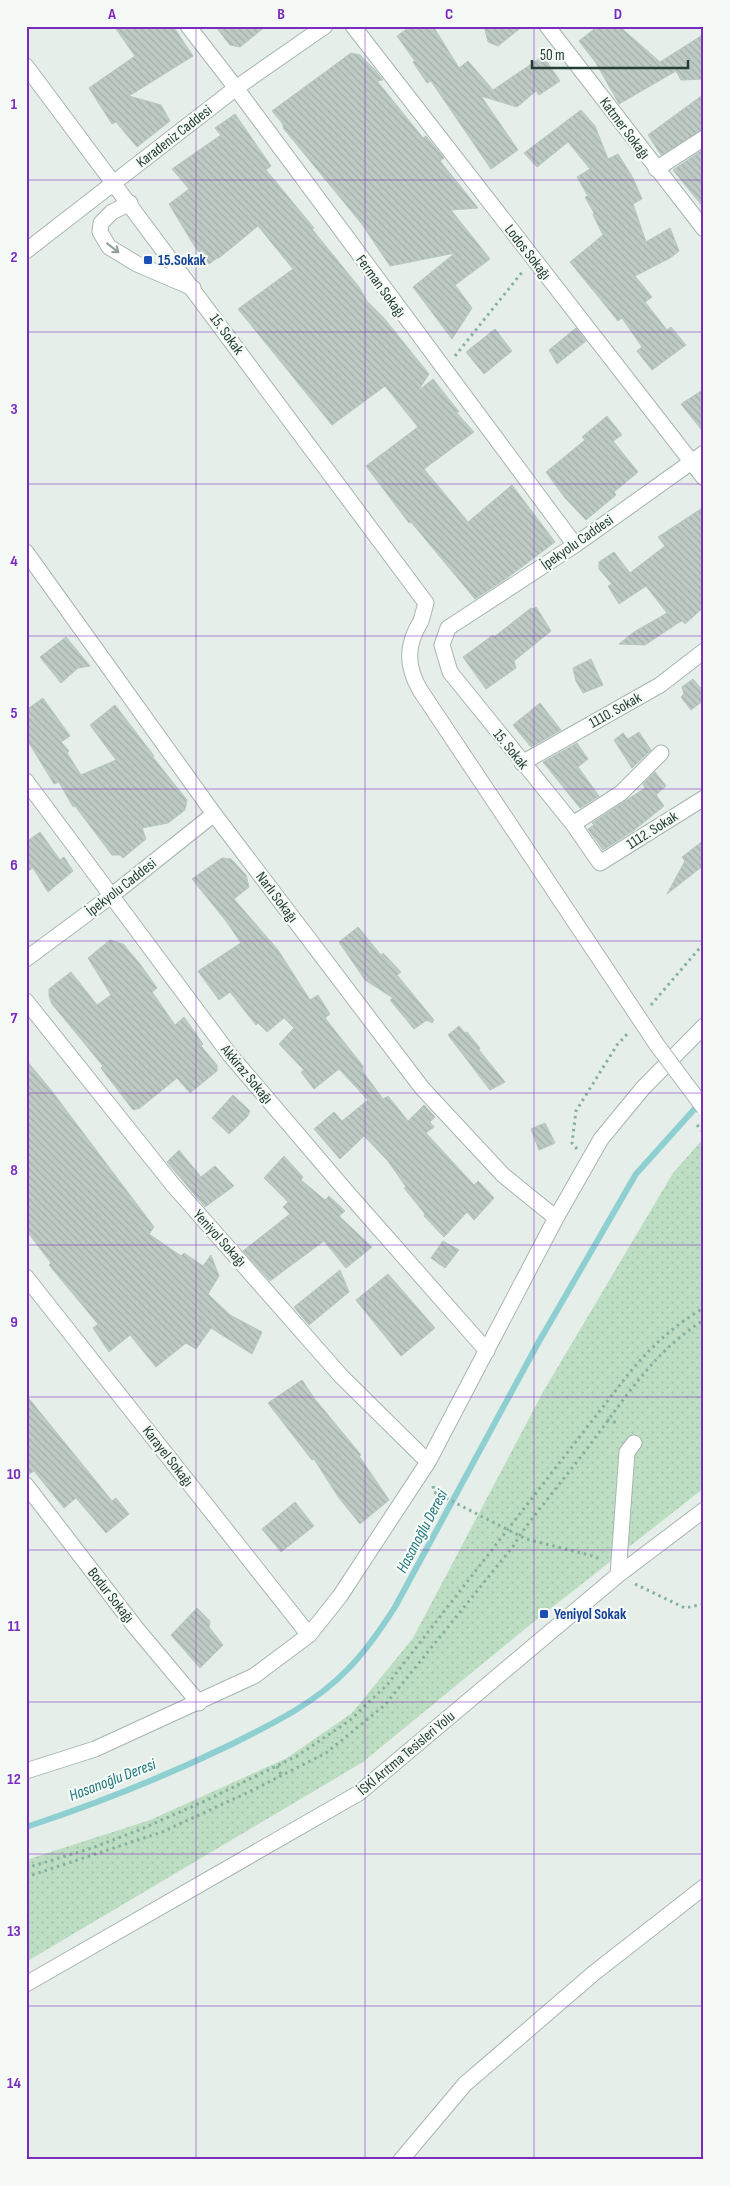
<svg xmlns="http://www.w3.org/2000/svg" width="730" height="2186" font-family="'Sofia Sans Condensed',sans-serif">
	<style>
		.park { fill: url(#park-dots) }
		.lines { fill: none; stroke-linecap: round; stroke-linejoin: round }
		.stream { stroke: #8ecfd1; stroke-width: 6 }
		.building { fill: url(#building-back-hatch); stroke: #b7c7bf }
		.minor-casing { stroke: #a7b6af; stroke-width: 17 }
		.path { stroke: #86b19e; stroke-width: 3; stroke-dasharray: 2.5 4; stroke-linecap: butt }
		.minor { stroke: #fff; stroke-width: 15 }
		.minor-bridge-casing { stroke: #a7b6af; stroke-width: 17; stroke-linecap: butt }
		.path-bridge { stroke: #86b19e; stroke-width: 3; stroke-dasharray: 2.5 4; stroke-linecap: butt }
		.minor-bridge { stroke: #fff; stroke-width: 15 }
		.oneway { stroke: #929f9a }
		.grid { fill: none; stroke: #7b2cbf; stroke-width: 1; stroke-opacity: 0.55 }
		.transit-dot { fill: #1a4fb4; stroke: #f5faf7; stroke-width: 2 }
		.labels { text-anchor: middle; stroke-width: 4.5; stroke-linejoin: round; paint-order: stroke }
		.street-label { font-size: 15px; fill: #243f35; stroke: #f5faf7 }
		.transit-label { font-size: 15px; font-weight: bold; fill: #164399; stroke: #f5faf7; text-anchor: start }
		.water-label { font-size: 16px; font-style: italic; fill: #1f777b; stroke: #f5faf7 }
		.neatline { fill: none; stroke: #7b2cbf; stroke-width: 2 }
		.grid-label { font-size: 16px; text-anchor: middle; font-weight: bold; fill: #7b2cbf }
	</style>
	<defs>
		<pattern id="park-dots" width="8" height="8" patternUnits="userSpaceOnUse" patternTransform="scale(1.25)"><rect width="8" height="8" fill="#bedec3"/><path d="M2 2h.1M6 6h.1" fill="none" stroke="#a3c0a8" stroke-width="1.8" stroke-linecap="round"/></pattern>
		<pattern id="building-back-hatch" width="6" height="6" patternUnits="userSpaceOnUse" patternTransform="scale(1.25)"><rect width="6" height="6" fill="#bdcbc4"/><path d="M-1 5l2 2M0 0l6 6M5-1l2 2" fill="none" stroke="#a2afa9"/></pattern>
	</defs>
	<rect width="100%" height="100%" fill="#e5eee9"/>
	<path class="park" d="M 704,1138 L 704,1488 L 531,1624 L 363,1762 L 26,1962 L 26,1860 L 150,1820 L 287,1758 L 352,1713 L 413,1638 L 543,1392 L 673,1173 Z"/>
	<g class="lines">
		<path class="stream" d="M 26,1827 C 96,1804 164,1777 230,1745 C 272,1724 314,1704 347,1670 C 366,1651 381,1629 395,1607 L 537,1345 L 636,1174 L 699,1104"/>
	</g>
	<path class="building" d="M 114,26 L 173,26 L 193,56 L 129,96 L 161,105 L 170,121 L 137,147 L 116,122 L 112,124 L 89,88 L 135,56 Z
		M 215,26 L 266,26 L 240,47 L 230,45 Z
		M 411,26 L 433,26 L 459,68 L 468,61 L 493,90 L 543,56 L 560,81 L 539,95 L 536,91 L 517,107 L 481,96 L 518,150 L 491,169 L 431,81 L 427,83 L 413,62 L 415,61 L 397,36 Z
		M 484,26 L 523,26 L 498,46 L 488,42 Z
		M 598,26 L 619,26 L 660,62 L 704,34 L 704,79 L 681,80 L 676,71 L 619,104 L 596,63 L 579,41 Z
		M 351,53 L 360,55 L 375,70 L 383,80 L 377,81 L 423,138 L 426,136 L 444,158 L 440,161 L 478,208 L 451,210 L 490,259 L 455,285 L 472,308 L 452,339 L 413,287 L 455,253 L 390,266 L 361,223 L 284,129 L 282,123 L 272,111 Z
		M 704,94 L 704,129 L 661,155 L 648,135 Z
		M 581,110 L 595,126 L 608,159 L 618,154 L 633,178 L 642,199 L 633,204 L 646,242 L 670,228 L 679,251 L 670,258 L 635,276 L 652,297 L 645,302 L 667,330 L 671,327 L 686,345 L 652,370 L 637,351 L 642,347 L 622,318 L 618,321 L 570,262 L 603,235 L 593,215 L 594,213 L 585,197 L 588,196 L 577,177 L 590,169 L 568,142 L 537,167 L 524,153 Z
		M 235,114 L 271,166 L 266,170 L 314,228 L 312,229 L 359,287 L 367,301 L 383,317 L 429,374 L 418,391 L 433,379 L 459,412 L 456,412 L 474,432 L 424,469 L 468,522 L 512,485 L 555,542 L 507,578 L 475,599 L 411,522 L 409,523 L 366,466 L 418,427 L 385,386 L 332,425 L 238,309 L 293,269 L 258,226 L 219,258 L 217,258 L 209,264 L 195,247 L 169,204 L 189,189 L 172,169 L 221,135 L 215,128 Z
		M 704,149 L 704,208 L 673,170 Z
		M 576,328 L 586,341 L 557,364 L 549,350 Z
		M 495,329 L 512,351 L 484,374 L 466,352 Z
		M 704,389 L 704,433 L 681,404 Z
		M 607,416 L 622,435 L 613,441 L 638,472 L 614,492 L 616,495 L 586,520 L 565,498 L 546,472 L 585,440 L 582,437 Z
		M 704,507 L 704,607 L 685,624 L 682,621 L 678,623 L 645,645 L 619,644 L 634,632 L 667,613 L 646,586 L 619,604 L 608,586 L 612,584 L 599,569 L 599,562 L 614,552 L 630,573 L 665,546 L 658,537 Z
		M 536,607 L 551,631 L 514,661 L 516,668 L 486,689 L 463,657 L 493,635 L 494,637 L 531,608 L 533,609 Z
		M 66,637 L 90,666 L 78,668 L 61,683 L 40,657 Z
		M 591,659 L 603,685 L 583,693 L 576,681 L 573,668 Z
		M 693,679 L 704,692 L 704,700 L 691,710 L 681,697 L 684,694 L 682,687 Z
		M 43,698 L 70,736 L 61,742 L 69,751 L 67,753 L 81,775 L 116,760 L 90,725 L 115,705 L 154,756 L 152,756 L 187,800 L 185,810 L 168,823 L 142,828 L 146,839 L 123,858 L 120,855 L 112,855 L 75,806 L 73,807 L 59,782 L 54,784 L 26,738 L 26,710 Z
		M 540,703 L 561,730 L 531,747 L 513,725 Z
		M 639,732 L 651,750 L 632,768 L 614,740 L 623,733 L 628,739 Z
		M 577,743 L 588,759 L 578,767 L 599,796 L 580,808 L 543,762 Z
		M 655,772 L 666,786 L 656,795 L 664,806 L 633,831 L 603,850 L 588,829 L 594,825 L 592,823 L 645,788 L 643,784 Z
		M 40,832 L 60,860 L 64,857 L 73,871 L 48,892 L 33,868 L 26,872 L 26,842 Z
		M 704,840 L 704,865 L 667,894 L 685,861 L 682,857 Z
		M 222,858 L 231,859 L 246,875 L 249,887 L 234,899 L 278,950 L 310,1000 L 318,995 L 330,1014 L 325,1018 L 363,1066 L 363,1072 L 383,1099 L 388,1096 L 408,1121 L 424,1105 L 435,1117 L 430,1122 L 434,1127 L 426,1133 L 474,1185 L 478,1181 L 494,1198 L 474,1220 L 467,1212 L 444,1237 L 424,1216 L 425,1214 L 404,1188 L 406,1187 L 388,1161 L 364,1136 L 340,1159 L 314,1129 L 334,1112 L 342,1121 L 368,1100 L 339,1069 L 314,1089 L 301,1072 L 304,1070 L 279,1044 L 294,1028 L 284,1018 L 267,1032 L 258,1023 L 256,1025 L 230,992 L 219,1000 L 198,971 L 241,943 L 226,921 L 192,879 Z
		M 358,927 L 381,955 L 383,953 L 401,972 L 397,975 L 434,1020 L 432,1023 L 427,1020 L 414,1029 L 390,1000 L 393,998 L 365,980 L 339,942 Z
		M 110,940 L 123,944 L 140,964 L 157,988 L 152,992 L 175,1025 L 184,1017 L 203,1044 L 201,1046 L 217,1065 L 217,1071 L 190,1093 L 177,1078 L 140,1108 L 133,1110 L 101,1068 L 103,1066 L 52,1004 L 49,996 L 49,989 L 71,972 L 97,1005 L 111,995 L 88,958 Z
		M 459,1026 L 465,1033 L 467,1032 L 480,1048 L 479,1050 L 505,1082 L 490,1090 L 448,1035 Z
		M 26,1060 L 51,1090 L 154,1227 L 149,1234 L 181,1256 L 184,1253 L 203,1266 L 211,1255 L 219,1276 L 208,1294 L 230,1315 L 262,1332 L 252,1354 L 211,1328 L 196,1349 L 186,1343 L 156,1367 L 130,1335 L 109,1352 L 93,1328 L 98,1324 L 49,1265 L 51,1263 L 26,1230 Z
		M 233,1095 L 250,1111 L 247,1117 L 229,1134 L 212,1118 Z
		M 545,1123 L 555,1143 L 539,1150 L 531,1129 Z
		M 179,1150 L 201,1177 L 215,1166 L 234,1186 L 205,1207 L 167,1162 Z
		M 284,1156 L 303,1177 L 301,1180 L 325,1200 L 329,1196 L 345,1211 L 339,1216 L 372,1247 L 346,1268 L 324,1241 L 270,1281 L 243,1251 L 290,1214 L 283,1207 L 288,1202 L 264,1178 Z
		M 443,1241 L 459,1250 L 445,1268 L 431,1258 Z
		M 340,1270 L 349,1292 L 309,1325 L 294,1307 Z
		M 388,1274 L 435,1328 L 401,1356 L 356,1300 Z
		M 302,1380 L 314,1398 L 361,1455 L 359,1456 L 389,1500 L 360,1524 L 339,1498 L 314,1459 L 312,1460 L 268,1403 Z
		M 26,1395 L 112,1501 L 116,1498 L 129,1514 L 106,1533 L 76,1498 L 64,1508 L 34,1471 L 26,1476 Z
		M 295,1502 L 314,1526 L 281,1552 L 262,1529 Z
		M 197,1608 L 210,1621 L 209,1627 L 223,1645 L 200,1668 L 171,1635 Z"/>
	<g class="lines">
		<defs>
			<path id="minor" d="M 188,26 L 236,88 L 575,545
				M 353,26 L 704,478
				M 547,26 L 704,229
				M 26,66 L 426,603 L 421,621
				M 656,169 L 704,138
				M 130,203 L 112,212 L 101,223 L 100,232 L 109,247 L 137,264 L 193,288
				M 26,251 L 236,88 L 325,26
				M 704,453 L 575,545 L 448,628 L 442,645 L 450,672 L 573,824 L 600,863 L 704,798
				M 26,552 L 214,814 L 422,1088 L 503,1175 L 556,1218
				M 522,763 L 660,685 L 704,651
				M 26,781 L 230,1055 L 346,1191 L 487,1351
				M 573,824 L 621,793 L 661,753
				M 26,959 L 111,896 L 214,814
				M 26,1001 L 173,1185 L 341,1376 L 428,1462
				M 26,1277 L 309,1635
				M 26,1485 L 136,1628 L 199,1703
				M 618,1575 L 627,1452 L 634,1443
				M 26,1771 L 95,1749 L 254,1676 L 309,1635 L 340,1596 L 428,1462 L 556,1218 L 601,1139 L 643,1088 L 704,1026
				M 26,1984 L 359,1793 L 618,1575 L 704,1510
				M 401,2160 L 465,2084 L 594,1973 L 704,1887"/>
		</defs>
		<use href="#minor" class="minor-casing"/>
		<path class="path" d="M 455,356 L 523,271
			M 651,1005 L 704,943
			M 577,1149 L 572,1143 L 576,1111 L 617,1045 L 628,1033
			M 607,1420 L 618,1423
			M 433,1486 L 434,1492 L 526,1539 L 593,1556 L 602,1560
			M 635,1584 L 685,1608 L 704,1604
			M 277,1766 L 282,1777
			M 26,1868 L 92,1848 L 139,1830 L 207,1800 L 297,1756 L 349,1721 L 387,1685 L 630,1372 C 652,1346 674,1325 704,1308
			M 26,1877 L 162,1832 L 249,1792 L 326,1753 L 385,1705 L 515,1544 L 519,1536 C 545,1501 573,1468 598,1434 C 629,1392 658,1348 704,1320"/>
		<use href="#minor" class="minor"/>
		<defs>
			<path id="minor-bridge" d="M 421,621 C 406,645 406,666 420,690 L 657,1045 L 704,1108"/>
		</defs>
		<use href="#minor-bridge" class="minor-bridge-casing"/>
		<path class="path-bridge" d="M 697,1125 L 704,1133"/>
		<use href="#minor-bridge" class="minor-bridge"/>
	</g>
	<defs><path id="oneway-shaft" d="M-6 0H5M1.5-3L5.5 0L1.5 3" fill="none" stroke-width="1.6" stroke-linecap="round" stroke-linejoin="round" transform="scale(1.25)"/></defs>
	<use class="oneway" href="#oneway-shaft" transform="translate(113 248) rotate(38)"/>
	<path class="grid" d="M 196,26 L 196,2160M 365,26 L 365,2160M 534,26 L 534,2160M 26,180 L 704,180M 26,332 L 704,332M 26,484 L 704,484M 26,636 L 704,636M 26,789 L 704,789M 26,941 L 704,941M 26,1093 L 704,1093M 26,1245 L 704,1245M 26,1397 L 704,1397M 26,1550 L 704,1550M 26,1702 L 704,1702M 26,1854 L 704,1854M 26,2006 L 704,2006"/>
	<g class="transit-dot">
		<rect x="143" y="255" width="10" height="10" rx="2.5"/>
		<rect x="539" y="1609" width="10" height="10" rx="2.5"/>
	</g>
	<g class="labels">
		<g class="street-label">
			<text transform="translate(625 128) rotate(53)" y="5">Katmer Sokağı</text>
			<text transform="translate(174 136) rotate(-38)" y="5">Karadeniz Caddesi</text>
			<text transform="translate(528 252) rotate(52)" y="5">Lodos Sokağı</text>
			<text transform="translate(381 286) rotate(54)" y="5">Ferman Sokağı</text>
			<text transform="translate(227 334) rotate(54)" y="5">15. Sokak</text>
			<text transform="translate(577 542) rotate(-35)" y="5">İpekyolu Caddesi</text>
			<text transform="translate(615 710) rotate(-29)" y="5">1110. Sokak</text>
			<text transform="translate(511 749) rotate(51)" y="5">15. Sokak</text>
			<text transform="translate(652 830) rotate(-32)" y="5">1112. Sokak</text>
			<text transform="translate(121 887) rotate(-38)" y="5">İpekyolu Caddesi</text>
			<text transform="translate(277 897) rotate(53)" y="5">Narlı Sokağı</text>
			<text transform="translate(247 1074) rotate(50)" y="5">Akkiraz Sokağı</text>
			<text transform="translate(220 1238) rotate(48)" y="5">Yeniyol Sokağı</text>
			<text transform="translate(168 1456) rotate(52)" y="5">Karayel Sokağı</text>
			<text transform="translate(111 1595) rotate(52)" y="5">Bodur Sokağı</text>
			<text transform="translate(406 1753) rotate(-40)" y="5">İSKİ Arıtma Tesisleri Yolu</text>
		</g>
		<g class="transit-label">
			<text x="158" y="265">15.Sokak</text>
			<text x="554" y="1619">Yeniyol Sokak</text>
		</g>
		<g class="water-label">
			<text transform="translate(421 1531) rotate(-62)" y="6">Hasanoğlu Deresi</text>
			<text transform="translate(112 1779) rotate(-21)" y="6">Hasanoğlu Deresi</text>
		</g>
	</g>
	<rect width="730" height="2186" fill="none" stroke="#f5faf7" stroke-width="55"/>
	<path d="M532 60v8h156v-8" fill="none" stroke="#243f35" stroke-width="2.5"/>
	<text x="540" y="60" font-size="15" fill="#243f35" stroke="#f5faf7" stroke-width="4" paint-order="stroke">50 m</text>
	<rect x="28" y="28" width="674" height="2130" class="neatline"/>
	<g class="grid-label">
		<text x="112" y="19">A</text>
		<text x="281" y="19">B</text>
		<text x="449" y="19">C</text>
		<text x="618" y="19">D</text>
		<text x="14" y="109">1</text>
		<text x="14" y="262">2</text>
		<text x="14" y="414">3</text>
		<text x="14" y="566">4</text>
		<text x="14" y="718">5</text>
		<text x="14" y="870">6</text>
		<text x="14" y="1023">7</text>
		<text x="14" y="1175">8</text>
		<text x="14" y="1327">9</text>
		<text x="14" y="1479">10</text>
		<text x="14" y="1631">11</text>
		<text x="14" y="1784">12</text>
		<text x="14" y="1936">13</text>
		<text x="14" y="2088">14</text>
	</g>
</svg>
